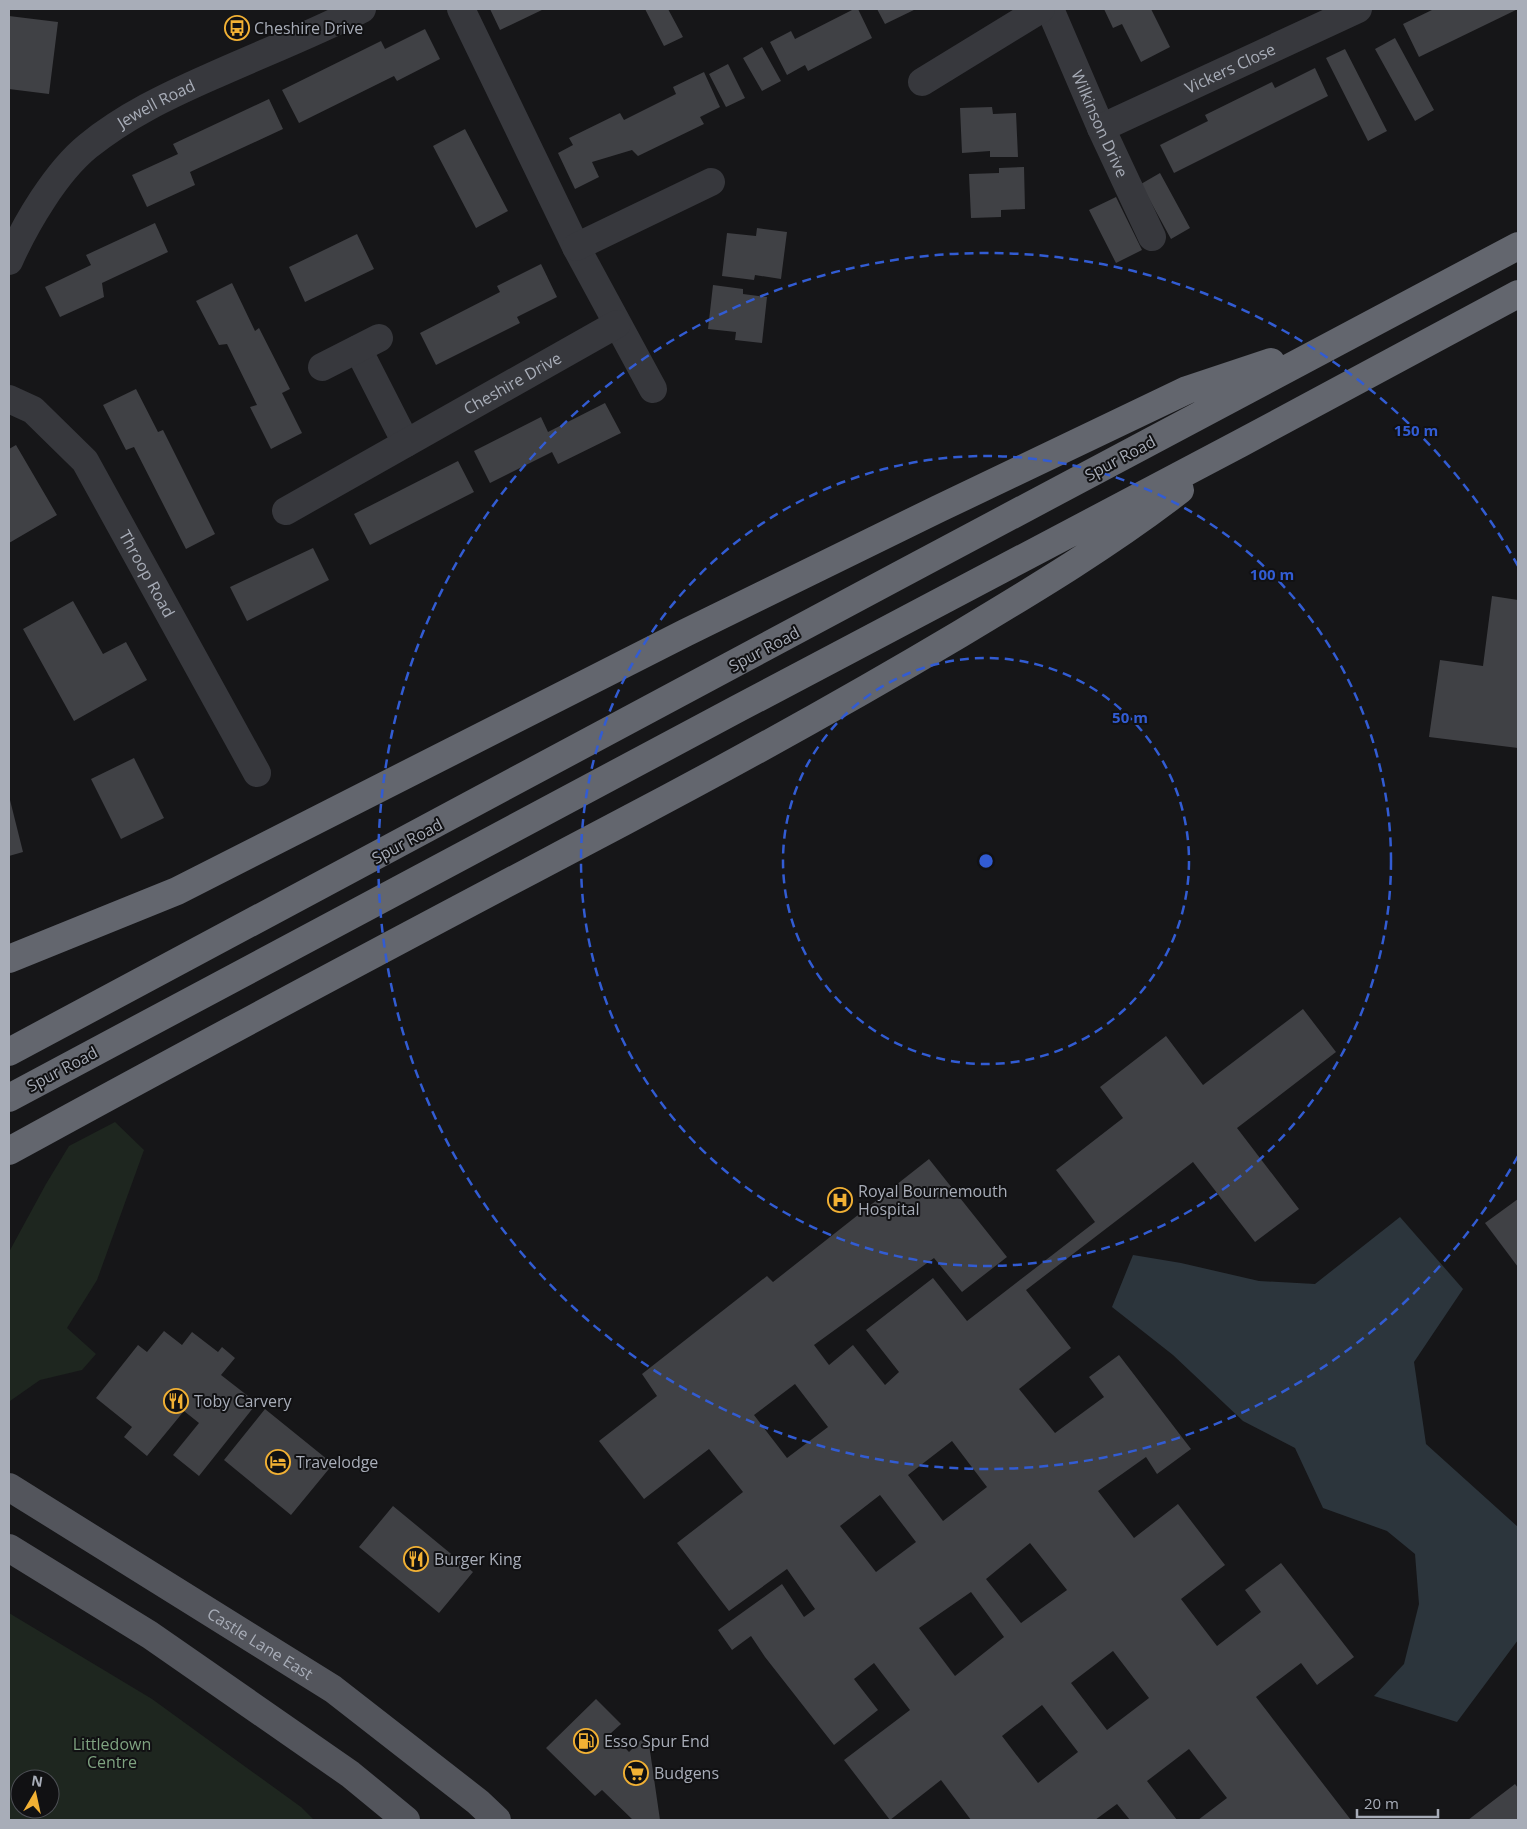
<svg xmlns="http://www.w3.org/2000/svg" width="1527" height="1829" font-family="'Open Sans',sans-serif">
	<style>
		.green { fill: #1e261f; fill-rule: evenodd }
		.water { fill: #2c353c }
		.building { fill: #404145; fill-rule: evenodd }
		.lines { fill: none; stroke-linecap: round; stroke-linejoin: round }
		.minor { stroke: #37383d; stroke-width: 28 }
		.major { stroke: #53555c; stroke-width: 28 }
		.highway { stroke: #63666e; stroke-width: 28 }
		.ring { fill: none; stroke: #325cd3; stroke-width: 2.5; stroke-dasharray: 9 6 }
		.labels { text-anchor: middle; stroke-width: 4; stroke-linejoin: round; paint-order: stroke }
		.poi-label { font-size: 16px; fill: #a8adb8; stroke: #111113; text-anchor: start }
		.street-label { font-size: 16px; fill: #a8adb8; stroke: #111113 }
		.park-label { font-size: 16px; fill: #7fa381; stroke: #111113 }
		.centre { fill: #325cd3; stroke: #111113; stroke-width: 2.5 }
		.ring-label { font-size: 15px; text-anchor: middle; font-weight: bold; fill: #325cd3; stroke: #111113; stroke-width: 4; stroke-linejoin: round; paint-order: stroke }
	</style>
	<rect width="100%" height="100%" fill="#161618"/>
	<path class="green" d="M 115,1122 L 144,1150 L 97,1280 L 67,1328 L 96,1354 L 82,1370 L 40,1380 L 10,1401 L 9,1252 L 46,1184 L 69,1146 Z
		M 9,1613 L 152,1699 L 301,1807 L 314,1820 L 9,1820 ZM 20,1779 L 50,1779 L 50,1809 L 20,1809 Z"/>
	<path class="water" d="M 1400,1217 L 1463,1289 L 1414,1362 L 1426,1444 L 1518,1527 L 1518,1640 L 1457,1722 L 1374,1696 L 1404,1664 L 1419,1604 L 1415,1554 L 1387,1531 L 1323,1508 L 1295,1448 L 1243,1421 L 1173,1355 L 1112,1307 L 1133,1255 L 1181,1263 L 1259,1281 L 1315,1284 Z"/>
	<path class="building" d="M 490,9 L 544,9 L 500,30 Z
		M 645,9 L 668,9 L 683,37 L 664,46 Z
		M 854,9 L 858,9 L 872,38 L 808,71 L 805,65 L 787,75 L 770,42 L 791,31 L 795,39 Z
		M 877,9 L 916,9 L 885,24 Z
		M 1104,9 L 1151,9 L 1170,47 L 1141,62 L 1122,24 L 1113,28 Z
		M 1434,9 L 1518,9 L 1419,57 L 1403,24 Z
		M 9,16 L 58,22 L 49,94 L 9,89 Z
		M 425,29 L 440,59 L 397,81 L 394,76 L 299,123 L 282,90 L 381,41 L 385,49 Z
		M 1395,38 L 1434,110 L 1415,121 L 1375,49 Z
		M 762,47 L 781,81 L 762,91 L 743,58 Z
		M 1345,49 L 1387,131 L 1368,141 L 1326,58 Z
		M 728,64 L 745,98 L 726,107 L 709,74 Z
		M 1315,68 L 1328,96 L 1174,173 L 1160,145 L 1208,121 L 1205,115 L 1272,82 L 1275,88 Z
		M 704,72 L 720,107 L 700,117 L 704,124 L 638,156 L 632,150 L 592,162 L 599,177 L 575,189 L 558,153 L 573,145 L 569,138 L 620,113 L 624,120 L 676,94 L 673,87 Z
		M 269,99 L 283,129 L 190,172 L 195,185 L 147,207 L 132,175 L 178,154 L 173,144 Z
		M 992,107 L 993,114 L 1016,113 L 1018,157 L 990,157 L 990,151 L 962,153 L 960,108 Z
		M 465,129 L 508,211 L 476,228 L 433,146 Z
		M 1024,167 L 1025,209 L 1001,210 L 1001,217 L 971,218 L 969,174 L 999,173 L 999,168 Z
		M 1160,173 L 1190,228 L 1171,239 L 1141,184 Z
		M 1116,197 L 1142,250 L 1116,263 L 1089,210 Z
		M 155,223 L 168,252 L 102,283 L 104,297 L 60,317 L 45,287 L 91,265 L 86,255 Z
		M 757,228 L 787,232 L 781,279 L 755,275 L 754,280 L 722,276 L 727,233 L 756,236 Z
		M 357,234 L 374,269 L 305,302 L 289,267 Z
		M 541,264 L 557,297 L 517,317 L 520,323 L 436,365 L 420,333 L 500,292 L 497,286 Z
		M 232,283 L 255,331 L 259,328 L 290,389 L 282,393 L 302,433 L 271,449 L 250,407 L 257,405 L 227,344 L 219,345 L 196,301 Z
		M 713,285 L 743,289 L 743,294 L 767,297 L 762,343 L 735,340 L 736,332 L 708,329 Z
		M 136,389 L 158,432 L 163,430 L 215,534 L 186,549 L 134,447 L 126,450 L 103,405 Z
		M 605,403 L 621,433 L 558,464 L 552,452 L 490,483 L 474,451 L 541,417 L 548,432 Z
		M 16,445 L 57,515 L 9,543 L 9,449 Z
		M 458,461 L 474,492 L 370,545 L 354,514 Z
		M 313,548 L 329,580 L 247,621 L 230,587 Z
		M 1492,596 L 1518,600 L 1518,748 L 1429,737 L 1440,660 L 1483,666 Z
		M 73,601 L 103,654 L 126,642 L 147,680 L 74,721 L 23,629 Z
		M 134,758 L 164,818 L 121,839 L 91,779 Z
		M 9,796 L 23,852 L 9,856 Z
		M 1303,1009 L 1336,1052 L 1237,1128 L 1299,1209 L 1255,1242 L 1193,1162 L 1026,1290 L 1071,1348 L 1019,1389 L 1055,1433 L 1104,1397 L 1089,1377 L 1119,1355 L 1191,1449 L 1157,1474 L 1146,1457 L 1098,1491 L 1134,1538 L 1178,1504 L 1225,1565 L 1181,1599 L 1217,1646 L 1261,1612 L 1245,1590 L 1281,1563 L 1354,1657 L 1317,1685 L 1301,1663 L 1256,1697 L 1351,1820 L 1198,1820 L 1227,1798 L 1189,1749 L 1147,1781 L 1177,1820 L 1130,1820 L 1117,1804 L 1095,1820 L 971,1820 L 941,1780 L 890,1820 L 844,1760 L 910,1710 L 874,1663 L 854,1679 L 878,1710 L 834,1745 L 765,1657 L 751,1636 L 732,1650 L 718,1630 L 782,1584 L 804,1617 L 815,1609 L 787,1569 L 729,1611 L 677,1543 L 743,1492 L 709,1449 L 644,1499 L 599,1441 L 657,1396 L 642,1374 L 767,1276 L 773,1282 L 929,1159 L 1007,1257 L 962,1292 L 934,1258 L 814,1345 L 829,1365 L 853,1345 L 885,1385 L 899,1372 L 866,1330 L 933,1278 L 967,1321 L 1095,1222 L 1056,1170 L 1123,1118 L 1100,1087 L 1166,1036 L 1203,1085 ZM 795,1384 L 828,1427 L 787,1458 L 754,1415 ZM 952,1441 L 987,1487 L 943,1521 L 908,1475 ZM 880,1495 L 916,1542 L 876,1572 L 840,1526 ZM 1030,1543 L 1067,1590 L 1021,1623 L 986,1579 ZM 971,1592 L 1004,1637 L 955,1676 L 919,1628 ZM 1113,1651 L 1149,1698 L 1107,1730 L 1071,1683 ZM 1042,1705 L 1078,1752 L 1038,1783 L 1002,1736 Z
		M 1518,1199 L 1518,1267 L 1485,1223 Z
		M 164,1331 L 182,1345 L 192,1332 L 218,1352 L 222,1347 L 235,1358 L 221,1375 L 257,1403 L 199,1476 L 173,1455 L 199,1423 L 184,1411 L 147,1456 L 124,1437 L 132,1427 L 96,1398 L 138,1345 L 147,1352 Z
		M 265,1409 L 333,1464 L 291,1515 L 224,1460 Z
		M 393,1506 L 473,1572 L 439,1613 L 359,1547 Z
		M 596,1699 L 621,1724 L 611,1733 L 629,1752 L 643,1738 L 649,1744 L 660,1820 L 633,1820 L 602,1790 L 595,1796 L 546,1748 Z
		M 1515,1784 L 1518,1788 L 1518,1820 L 1468,1820 Z"/>
	<g class="lines">
		<g class="minor">
			<path d="M 461,9 L 576,247 L 653,389"/>
			<path id="s1" d="M 1050,9 L 1101,128 L 1152,237"/>
			<path d="M 922,82 L 1041,9"/>
			<path id="s2" d="M 1101,128 L 1358,9"/>
			<path d="M 576,247 L 711,182"/>
			<path id="s3" d="M 9,261 C 26,223 56,172 88,146 C 125,116 167,96 210,77 C 261,54 313,34 362,9"/>
			<path d="M 358,349 L 406,443"/>
			<path d="M 322,367 L 379,338"/>
			<path id="s4" d="M 9,399 L 33,410 L 85,461 L 257,773"/>
			<path id="s5" d="M 286,511 L 617,324"/>
		</g>
		<g class="major">
			<path id="s6" d="M 9,1487 L 333,1689 L 478,1802 L 497,1820"/>
			<path d="M 9,1548 L 150,1635 L 350,1774 L 406,1820"/>
		</g>
		<path class="highway" d="M 9,959 L 177,891 L 685,633 L 938,509 L 1187,390 L 1271,362
			M 9,1052 C 513,785 1013,511 1518,246
			M 9,1098 L 737,709 L 1241,443 L 1518,294
			M 9,1151 C 213,1039 418,930 623,822 C 737,762 849,700 960,634 C 1035,589 1110,544 1180,490"/>
	</g>
	<g class="ring">
		<circle cx="986" cy="861" r="203"/>
		<circle cx="986" cy="861" r="405"/>
		<path d="M1518 1156A608 608 0 1 1 1518 566"/>
	</g>
	<defs>
		<symbol id="bus-ring" viewBox="-11 -11 22 22"><circle r="9.5" fill="#111113" stroke="#f2b134" stroke-width="1.5"/><path d="M-5-6H5V4H4V6H2V4H-2V6H-4V4H-5ZM-3.5-4V0h7V-4ZM-3.5 1.2v1.5H-2V1.2ZM2 1.2v1.5H3.5V1.2Z" fill="#f2b134"/></symbol>
		<symbol id="hospital-ring" viewBox="-11 -11 22 22"><circle r="9.5" fill="#111113" stroke="#f2b134" stroke-width="1.5"/><path d="M-5-5h3v3.5h4V-5h3V5h-3V1.5h-4V5h-3Z" fill="#f2b134"/></symbol>
		<symbol id="restaurant-ring" viewBox="-11 -11 22 22"><circle r="9.5" fill="#111113" stroke="#f2b134" stroke-width="1.5"/><path d="M-5-6h1v4h1v-4h1v4h1v-4h1v5L-1.5 .5V6h-2V.5L-5-1ZM5-6V6H3V1.5H1.5Q1.5-4 5-6Z" fill="#f2b134"/></symbol>
		<symbol id="hotel-ring" viewBox="-11 -11 22 22"><circle r="9.5" fill="#111113" stroke="#f2b134" stroke-width="1.5"/><path d="M-6-4.5h1.5V1H6V5H4.5V3h-9V5H-6ZM-4 0a1.8 1.8 0 1 1 3.6 0ZM.5 0V-2.5h3Q6-2.5 6 0Z" fill="#f2b134"/></symbol>
		<symbol id="fuel-ring" viewBox="-11 -11 22 22"><circle r="9.5" fill="#111113" stroke="#f2b134" stroke-width="1.5"/><path d="M-5.5-6h7V0h2V4h1.3V-2.5L3-4.5l.8-.8L6-3V5H2.5V1h-1V6h-7ZM-4.2-4.7v3.2H.2V-4.7Z" fill="#f2b134"/></symbol>
		<symbol id="supermarket-ring" viewBox="-11 -11 22 22"><circle r="9.5" fill="#111113" stroke="#f2b134" stroke-width="1.5"/><path d="M-6-5.5h2.5l.6 2H6L4.5 2H-2.5L-4.4-4H-6ZM-1.5 3.2a1.3 1.3 0 1 0 .1 0ZM3 3.2a1.3 1.3 0 1 0 .1 0Z" fill="#f2b134"/></symbol>
	</defs>
	<g fill-rule="evenodd">
		<use href="#bus-ring" x="223" y="14" width="28" height="28"/>
		<use href="#hospital-ring" x="826" y="1186" width="28" height="28"/>
		<use href="#restaurant-ring" x="162" y="1387" width="28" height="28"/>
		<use href="#hotel-ring" x="264" y="1448" width="28" height="28"/>
		<use href="#restaurant-ring" x="402" y="1545" width="28" height="28"/>
		<use href="#fuel-ring" x="572" y="1727" width="28" height="28"/>
		<use href="#supermarket-ring" x="622" y="1759" width="28" height="28"/>
	</g>
	<g class="labels">
		<g class="poi-label">
			<text x="254" y="34">Cheshire Drive</text>
			<text x="858" y="1197">Royal Bournemouth<tspan x="858" dy="18">Hospital</tspan></text>
			<text x="194" y="1407">Toby Carvery</text>
			<text x="296" y="1468">Travelodge</text>
			<text x="434" y="1565">Burger King</text>
			<text x="604" y="1747">Esso Spur End</text>
			<text x="654" y="1779">Budgens</text>
		</g>
		<g class="street-label">
			<text dy="6" stroke="none"><textPath href="#s2" startOffset="142">Vickers Close</textPath></text>
			<text dy="6" stroke="none"><textPath href="#s3" startOffset="221">Jewell Road</textPath></text>
			<text dy="6" stroke="none"><textPath href="#s1" startOffset="125">Wilkinson Drive</textPath></text>
			<text dy="6" stroke="none"><textPath href="#s5" startOffset="260">Cheshire Drive</textPath></text>
			<text transform="translate(1120 458) rotate(-28)" y="6">Spur Road</text>
			<text dy="6" stroke="none"><textPath href="#s4" startOffset="228">Throop Road</textPath></text>
			<text transform="translate(764 649) rotate(-28)" y="6">Spur Road</text>
			<text transform="translate(407 841) rotate(-28)" y="6">Spur Road</text>
			<text transform="translate(62 1069) rotate(-28)" y="6">Spur Road</text>
			<text dy="6" stroke="none"><textPath href="#s6" startOffset="296">Castle Lane East</textPath></text>
		</g>
		<g class="park-label">
			<text x="112" y="1750">Littledown<tspan x="112" dy="18">Centre</tspan></text>
		</g>
	</g>
	<circle cx="986" cy="861" r="8" class="centre"/>
	<g class="ring-label">
		<text x="1416" y="436">150 m</text>
		<text x="1272" y="580">100 m</text>
		<text x="1130" y="723">50 m</text>
	</g>
	<rect width="1527" height="1829" fill="none" stroke="#a8adb8" stroke-width="20"/>
	<g transform="translate(35 1794) rotate(9)"><circle r="24" fill="#111113" stroke="#4d4f55"/>
	<path d="M0-4L9 19L0 12L-9 19Z" fill="#f2b134"/>
	<text y="-8" font-size="14" font-weight="bold" text-anchor="middle" fill="#a8adb8">N</text>
	</g>
	<path d="M1357 1809v8h81v-8" fill="none" stroke="#a8adb8" stroke-width="2.5"/>
	<text x="1364" y="1809" font-size="15" fill="#a8adb8" stroke="#111113" stroke-width="4" paint-order="stroke">20 m</text>
</svg>
